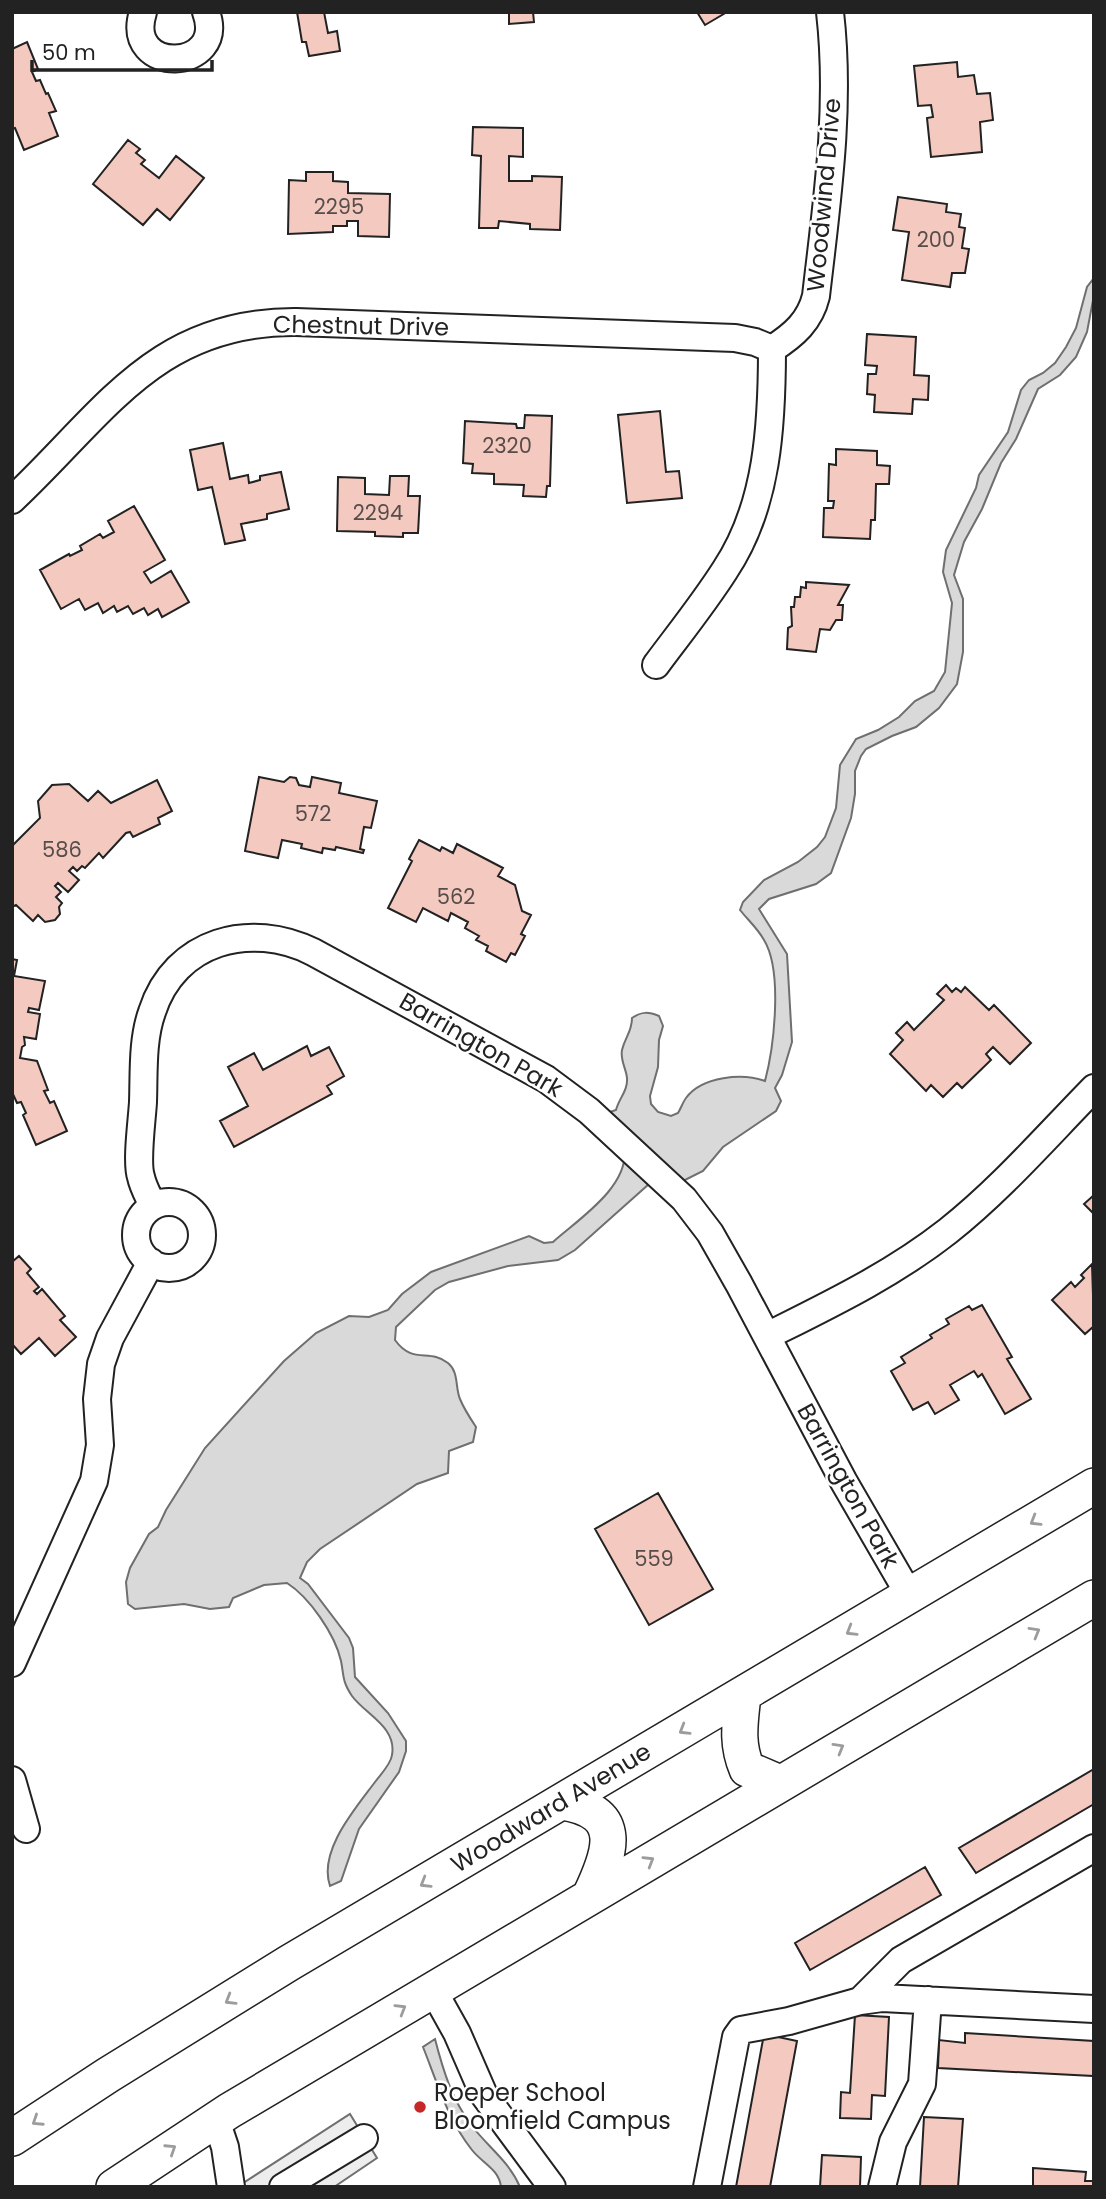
<svg xmlns="http://www.w3.org/2000/svg" width="1106" height="2199" font-family="Poppins,sans-serif">
	<style>
		.parking { fill: #ededed; stroke: #6f6f6f; stroke-width: 2 }
		.water { fill: #d9d9d9; stroke: #6f6f6f; stroke-width: 2 }
		.building { fill: #f3c9c0; stroke: #222; stroke-width: 2 }
		.lines { fill: none; stroke-linecap: round; stroke-linejoin: round }
		.minor-casing { stroke: #222; stroke-width: 30 }
		.major-casing { stroke: #222; stroke-width: 38 }
		.minor { stroke: #fff; stroke-width: 26 }
		.major { stroke: #fff; stroke-width: 35 }
		.oneway { stroke: #9c9c9c }
		.poi-dot { fill: #c62828; stroke: #fff; stroke-width: 2.5 }
		.labels { text-anchor: middle; stroke-width: 5; stroke-linejoin: round; paint-order: stroke }
		.number-label { font-size: 21px; fill: #564c4a }
		.street-label { font-size: 24px; fill: #222; stroke: #fff }
		.poi-label { font-size: 24px; fill: #222; stroke: #fff; text-anchor: start }
	</style>
	<rect width="100%" height="100%" fill="#fff"/>
	<path class="parking" d="M 350,2114 L 377,2158 L 334,2187 L 237,2187 Z"/>
	<path class="water" d="M 1094,278 L 1094,295 L 1087,332 L 1076,357 L 1060,375 L 1038,389 L 1016,439 L 1001,463 L 982,509 L 964,542 L 954,575 L 963,599 L 963,652 L 957,684 L 939,708 L 916,727 L 892,736 L 866,749 L 861,756 L 855,771 L 855,794 L 851,818 L 831,873 L 816,884 L 769,899 L 759,909 L 787,954 L 792,1042 L 782,1075 L 775,1088 L 781,1101 L 776,1111 L 723,1147 L 703,1171 L 683,1181 L 649,1184 L 575,1250 L 558,1260 L 508,1266 L 449,1282 L 435,1290 L 396,1327 L 395,1340 C 413,1365 429,1348 448,1363 C 459,1372 455,1387 460,1399 C 464,1409 470,1418 476,1427 L 473,1442 L 449,1451 L 448,1473 L 417,1484 L 320,1549 L 307,1562 L 300,1578 L 308,1584 L 349,1638 L 353,1648 L 355,1677 L 388,1713 L 406,1741 L 406,1751 L 399,1772 L 359,1829 L 341,1881 L 330,1886 C 318,1851 355,1809 375,1782 C 381,1774 391,1764 392,1755 C 397,1727 366,1715 352,1696 C 342,1681 344,1676 341,1661 C 335,1634 309,1597 287,1583 L 264,1585 L 233,1598 L 229,1607 L 210,1609 L 184,1604 L 135,1609 L 128,1604 L 126,1582 L 130,1568 L 149,1534 L 158,1527 L 166,1510 L 205,1448 L 284,1361 L 316,1333 L 349,1316 L 369,1317 L 388,1310 L 402,1294 L 431,1272 L 529,1236 L 544,1243 L 553,1242 C 576,1221 631,1186 624,1148 C 622,1136 613,1125 610,1112 L 616,1110 C 619,1098 628,1091 627,1078 C 626,1068 620,1060 622,1050 C 625,1037 632,1032 632,1018 C 642,1011 649,1012 659,1016 L 663,1026 L 659,1040 L 658,1067 L 650,1096 L 651,1104 L 658,1112 L 671,1116 L 678,1113 C 681,1108 683,1102 686,1098 C 702,1076 743,1073 765,1081 C 774,1047 783,971 764,940 C 758,929 748,920 740,910 L 743,902 L 764,880 L 798,862 L 817,847 L 825,837 L 836,808 L 840,765 L 856,739 L 878,730 L 899,717 L 915,701 L 934,691 L 945,672 L 952,603 L 943,572 L 946,550 L 976,488 L 979,475 L 1008,432 L 1021,390 L 1029,380 L 1043,373 L 1055,363 L 1066,347 L 1076,328 L 1087,287 Z
		M 435,2039 C 443,2070 452,2100 472,2126 C 488,2147 509,2161 520,2187 L 501,2187 C 499,2169 482,2163 472,2150 C 448,2120 437,2082 423,2047 Z"/>
	<path class="building" d="M 297,12 L 324,12 L 328,33 L 337,31 L 340,51 L 309,56 L 306,42 L 302,42 Z
		M 509,12 L 533,12 L 534,22 L 509,24 Z
		M 697,12 L 727,12 L 705,25 Z
		M 27,42 L 38,69 L 32,72 L 36,81 L 40,80 L 46,94 L 48,93 L 56,111 L 49,113 L 58,136 L 24,150 L 15,128 L 12,129 L 12,49 Z
		M 957,62 L 958,77 L 974,75 L 977,94 L 990,93 L 993,120 L 980,122 L 982,152 L 931,157 L 927,118 L 933,117 L 931,105 L 918,106 L 914,66 Z
		M 473,127 L 523,128 L 523,157 L 509,156 L 509,181 L 532,181 L 532,176 L 562,177 L 560,230 L 530,229 L 530,224 L 499,221 L 498,228 L 479,228 L 481,156 L 472,155 Z
		M 128,140 L 140,149 L 136,153 L 145,160 L 141,164 L 159,178 L 176,156 L 204,178 L 170,220 L 157,209 L 143,225 L 93,184 Z
		M 306,172 L 333,172 L 333,181 L 348,182 L 348,193 L 390,194 L 389,237 L 358,236 L 358,221 L 347,221 L 347,226 L 333,226 L 333,232 L 288,234 L 289,180 L 306,181 Z
		M 898,197 L 947,204 L 946,212 L 961,214 L 959,227 L 965,228 L 962,248 L 969,249 L 965,273 L 952,273 L 950,287 L 902,280 L 909,232 L 893,230 Z
		M 867,334 L 916,337 L 914,375 L 929,376 L 928,400 L 913,399 L 912,414 L 874,412 L 875,395 L 867,394 L 868,374 L 876,374 L 877,366 L 865,365 Z
		M 660,411 L 666,472 L 679,471 L 682,498 L 627,503 L 618,415 Z
		M 525,415 L 552,416 L 550,486 L 547,486 L 546,497 L 523,496 L 524,485 L 494,484 L 494,474 L 472,473 L 473,464 L 463,463 L 465,421 L 516,424 L 517,428 L 524,428 Z
		M 223,443 L 230,479 L 248,475 L 249,483 L 260,480 L 260,476 L 281,472 L 289,509 L 267,514 L 267,519 L 241,524 L 245,540 L 225,544 L 212,487 L 198,490 L 190,450 Z
		M 836,449 L 877,451 L 877,465 L 890,466 L 889,484 L 876,484 L 875,520 L 871,520 L 870,539 L 823,537 L 824,508 L 833,508 L 834,501 L 828,501 L 829,464 L 836,465 Z
		M 390,476 L 409,476 L 408,496 L 420,496 L 418,533 L 403,533 L 403,537 L 375,536 L 375,532 L 337,531 L 338,477 L 365,478 L 365,494 L 389,495 Z
		M 134,506 L 165,560 L 144,572 L 151,583 L 171,571 L 189,602 L 162,617 L 158,609 L 148,615 L 144,608 L 133,614 L 128,606 L 117,612 L 114,606 L 103,613 L 98,603 L 85,610 L 79,599 L 61,609 L 40,570 L 69,554 L 70,556 L 82,550 L 80,546 L 100,534 L 103,538 L 114,532 L 108,521 Z
		M 806,582 L 849,585 L 838,605 L 843,605 L 842,620 L 836,620 L 830,630 L 820,629 L 816,652 L 787,649 L 788,628 L 792,626 L 791,607 L 794,607 L 795,597 L 800,597 L 801,587 L 806,588 Z
		M 259,777 L 284,782 L 290,777 L 296,778 L 299,785 L 310,787 L 312,777 L 341,783 L 339,793 L 377,801 L 371,828 L 364,827 L 360,849 L 364,850 L 363,853 L 336,847 L 335,850 L 323,848 L 322,853 L 301,848 L 302,844 L 282,840 L 278,858 L 245,851 Z
		M 157,780 L 172,811 L 158,818 L 160,824 L 133,837 L 130,832 L 126,833 L 103,858 L 99,853 L 85,868 L 82,866 L 77,871 L 73,867 L 69,871 L 79,880 L 68,892 L 58,883 L 55,886 L 61,892 L 56,897 L 62,903 L 59,907 L 60,914 L 55,920 L 45,922 L 38,915 L 33,921 L 16,905 L 12,907 L 12,846 L 40,818 L 38,801 L 52,785 L 69,784 L 88,801 L 98,791 L 111,803 Z
		M 419,840 L 440,851 L 442,847 L 453,853 L 457,844 L 503,868 L 498,876 L 515,885 L 522,911 L 531,915 L 521,934 L 525,936 L 515,955 L 511,953 L 506,962 L 486,951 L 488,946 L 476,940 L 479,936 L 465,928 L 468,922 L 451,913 L 448,921 L 423,908 L 416,922 L 388,908 L 412,861 L 409,859 Z
		M 12,959 L 17,960 L 14,976 L 45,981 L 39,1010 L 29,1008 L 28,1012 L 40,1014 L 36,1039 L 24,1037 L 25,1045 L 22,1047 L 20,1058 L 37,1061 L 48,1090 L 44,1091 L 50,1103 L 54,1101 L 67,1131 L 36,1145 L 23,1115 L 26,1113 L 21,1102 L 17,1103 L 12,1092 Z
		M 946,985 L 952,992 L 956,988 L 961,992 L 965,987 L 989,1010 L 994,1005 L 1031,1043 L 1010,1064 L 993,1047 L 986,1054 L 991,1060 L 962,1088 L 957,1083 L 943,1097 L 931,1085 L 926,1091 L 890,1054 L 903,1040 L 896,1033 L 907,1022 L 914,1030 L 944,1000 L 937,994 Z
		M 307,1046 L 311,1056 L 329,1047 L 344,1076 L 327,1086 L 332,1094 L 234,1147 L 220,1121 L 248,1106 L 228,1067 L 254,1053 L 263,1070 Z
		M 1094,1195 L 1094,1214 L 1084,1204 Z
		M 19,1256 L 31,1269 L 27,1273 L 39,1287 L 34,1291 L 37,1294 L 42,1289 L 65,1316 L 60,1320 L 76,1337 L 55,1356 L 39,1338 L 21,1354 L 12,1344 L 12,1262 Z
		M 1092,1264 L 1094,1326 L 1085,1334 L 1052,1300 L 1071,1282 L 1075,1287 L 1084,1278 L 1081,1275 Z
		M 982,1305 L 1012,1357 L 1007,1359 L 1031,1399 L 1005,1414 L 982,1374 L 978,1377 L 974,1371 L 950,1385 L 959,1400 L 935,1414 L 928,1402 L 913,1410 L 891,1371 L 905,1363 L 901,1357 L 932,1338 L 930,1335 L 949,1324 L 946,1319 L 969,1306 L 972,1310 Z
		M 658,1493 L 713,1589 L 649,1625 L 595,1529 Z
		M 1094,1769 L 1094,1804 L 976,1873 L 959,1848 Z
		M 925,1867 L 941,1895 L 810,1970 L 795,1943 Z
		M 855,2015 L 889,2017 L 885,2096 L 872,2095 L 871,2119 L 840,2118 L 841,2092 L 850,2093 Z
		M 965,2033 L 1094,2041 L 1094,2088 L 1093,2076 L 938,2068 L 939,2040 L 965,2043 Z
		M 764,2034 L 797,2041 L 770,2187 L 736,2187 Z
		M 924,2117 L 963,2119 L 958,2187 L 920,2187 Z
		M 822,2155 L 861,2157 L 860,2187 L 820,2187 Z
		M 1033,2168 L 1086,2172 L 1085,2181 L 1094,2181 L 1094,2187 L 1033,2187 Z"/>
	<g class="lines">
		<defs>
			<path id="minor" d="M 143,12 C 123,76 228,72 206,12
				M 772,349 C 794,335 810,321 816,296 C 827,201 841,107 830,12
				M 12,500 C 104,414 155,321 296,322 L 735,338 L 755,342 L 772,349
				M 656,665 C 679,634 704,603 725,570 C 768,506 772,424 772,349
				M136 1235a33 33 0 1 1 66 0a33 33 0 1 1-66 0Z
				M 153,1206 C 149,1197 143,1187 141,1177 C 136,1162 142,1120 143,1102 C 144,1073 142,1040 152,1012 C 175,940 251,921 313,952 L 546,1079 L 589,1111 L 684,1199 L 710,1233 L 739,1284 L 844,1482 L 910,1596
				M 767,1336 C 829,1305 892,1275 948,1231 C 1001,1189 1046,1137 1094,1088
				M 12,1663 L 94,1481 L 100,1445 L 97,1399 L 101,1364 L 110,1338 L 151,1262
				M 12,1780 L 26,1829
				M 433,1990 L 457,2033 L 484,2095 L 552,2187
				M 860,2001 L 901,1960 L 1094,1848
				M 216,2120 L 225,2147 L 231,2187
				M 283,2187 L 364,2138
				M 707,2187 L 736,2037 L 741,2030 L 789,2021 L 860,2001 L 882,1998 L 1094,2009
				M 882,2187 L 893,2142 L 922,2084 L 928,2000"/>
			<path id="major" d="M 743,1695 C 740,1723 736,1743 747,1769 L 780,1783
				M 562,1802 C 627,1812 610,1854 590,1896
				M 12,2138 L 108,2075 L 289,1963 L 1094,1486
				M 114,2187 L 229,2111 L 1094,1598"/>
		</defs>
		<use href="#minor" class="minor-casing"/>
		<use href="#major" class="major-casing"/>
		<use href="#minor" class="minor"/>
		<use href="#major" class="major"/>
	</g>
	<defs><path id="oneway-chevron" d="M-2-3.5L2.5 0L-2 3.5" fill="none" stroke-width="1.6" stroke-linecap="round" stroke-linejoin="round" transform="scale(1.75)"/></defs>
	<g class="oneway">
		<use href="#oneway-chevron" transform="translate(1035 1521) rotate(149)"/>
		<use href="#oneway-chevron" transform="translate(851 1631) rotate(149)"/>
		<use href="#oneway-chevron" transform="translate(1035 1632) rotate(-30)"/>
		<use href="#oneway-chevron" transform="translate(684 1730) rotate(149)"/>
		<use href="#oneway-chevron" transform="translate(839 1748) rotate(-30)"/>
		<use href="#oneway-chevron" transform="translate(649 1861) rotate(-31)"/>
		<use href="#oneway-chevron" transform="translate(425 1883) rotate(149)"/>
		<use href="#oneway-chevron" transform="translate(230 2000) rotate(149)"/>
		<use href="#oneway-chevron" transform="translate(401 2009) rotate(-31)"/>
		<use href="#oneway-chevron" transform="translate(37 2121) rotate(147)"/>
		<use href="#oneway-chevron" transform="translate(171 2149) rotate(-33)"/>
	</g>
	<circle class="poi-dot" cx="420" cy="2107" r="7"/>
	<g class="labels">
		<g class="number-label">
			<text x="339" y="214">2295</text>
			<text x="936" y="247">200</text>
			<text x="507" y="453">2320</text>
			<text x="378" y="520">2294</text>
			<text x="313" y="821">572</text>
			<text x="62" y="857">586</text>
			<text x="456" y="904">562</text>
			<text x="654" y="1566">559</text>
		</g>
		<g class="street-label">
			<text transform="translate(824 195) rotate(-85)" y="8">Woodwind Drive</text>
			<text transform="translate(361 326) rotate(1)" y="8">Chestnut Drive</text>
			<text transform="translate(481 1045) rotate(30)" y="8">Barrington Park</text>
			<text transform="translate(848 1486) rotate(61)" y="8">Barrington Park</text>
			<text transform="translate(551 1808) rotate(-31)" y="8">Woodward Avenue</text>
		</g>
		<g class="poi-label">
			<text x="434" y="2101">Roeper School<tspan x="434" dy="28">Bloomfield Campus</tspan></text>
		</g>
	</g>
	<rect width="1106" height="2199" fill="none" stroke="#222222" stroke-width="28"/>
	<path d="M32 60v10h180v-10" fill="none" stroke="#222222" stroke-width="3.5"/>
	<text x="42" y="60" font-size="21" fill="#222222" stroke="#ffffff" stroke-width="5" paint-order="stroke">50 m</text>
</svg>
